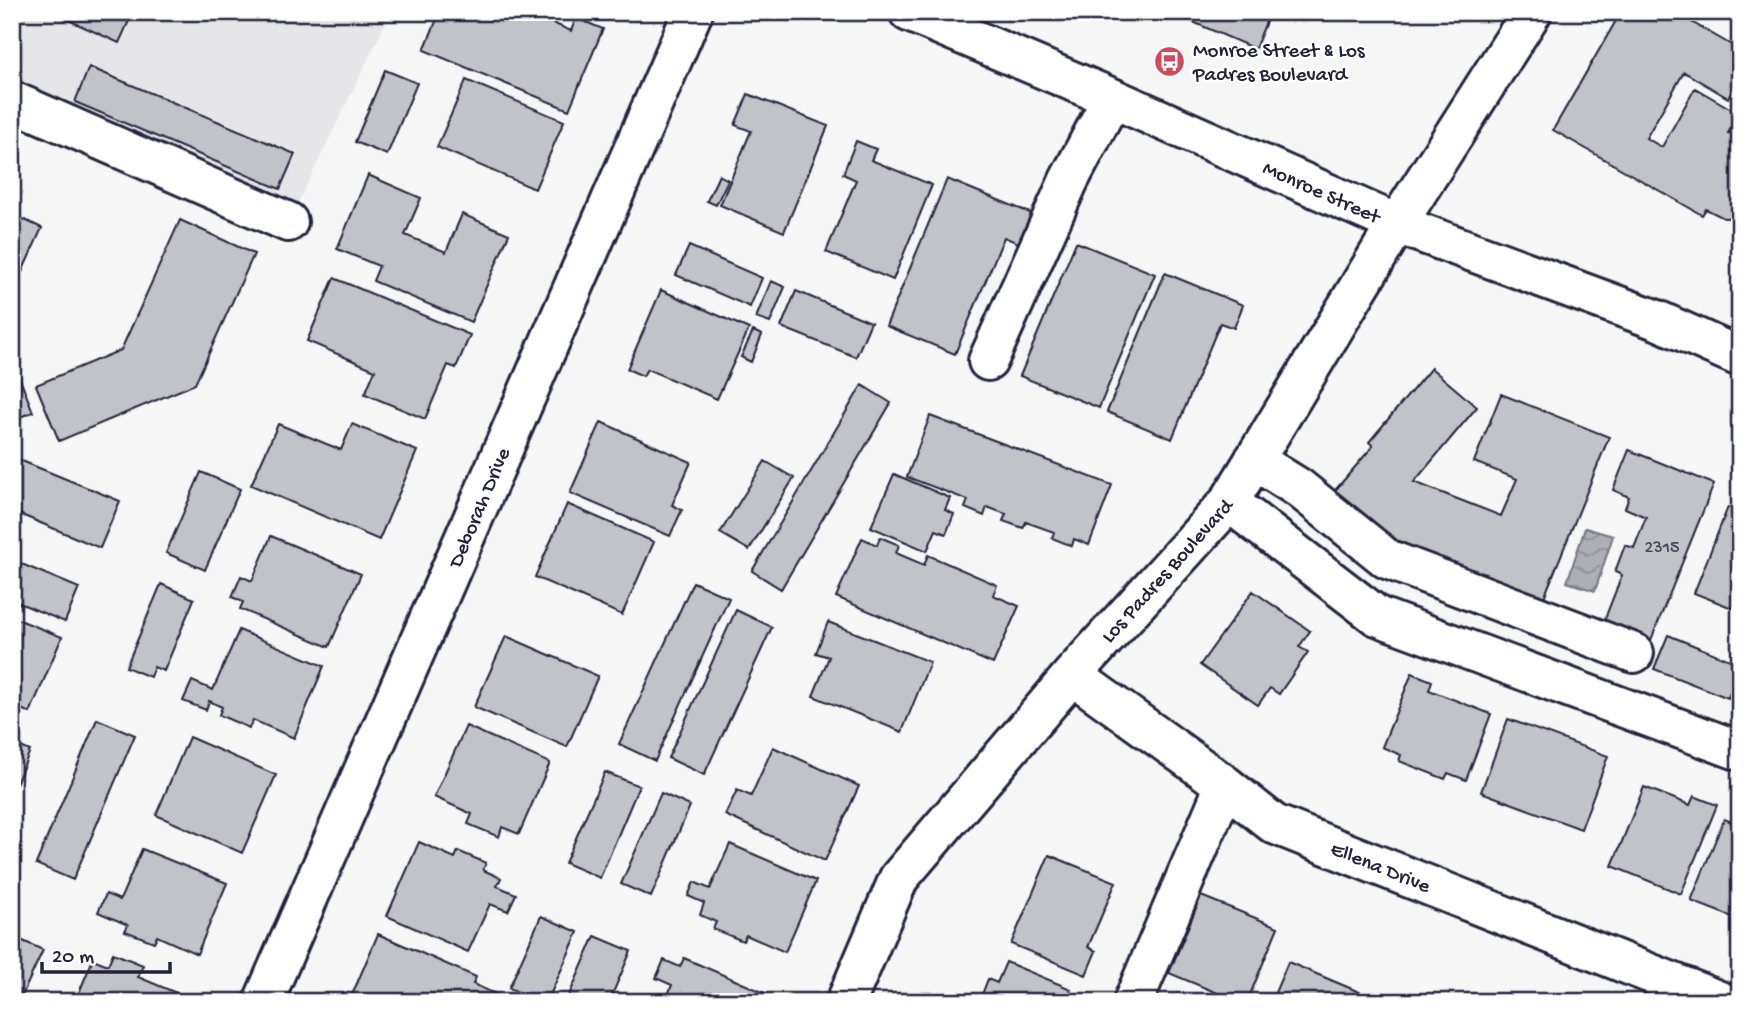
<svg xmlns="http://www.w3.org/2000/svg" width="1752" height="1014" font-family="'Gochi Hand',sans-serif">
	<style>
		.built { fill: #e6e6e9 }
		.water { fill: url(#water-waves); stroke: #767685; stroke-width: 2 }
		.building { fill: #c2c2c9; stroke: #22223b; stroke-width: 2 }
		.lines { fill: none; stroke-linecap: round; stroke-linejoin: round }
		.minor-casing { stroke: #22223b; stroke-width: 44 }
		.major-casing { stroke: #22223b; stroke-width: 44 }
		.minor { stroke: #fff; stroke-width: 38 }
		.major { stroke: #fff; stroke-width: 38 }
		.labels { text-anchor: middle; stroke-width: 5; stroke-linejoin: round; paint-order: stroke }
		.number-label { font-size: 18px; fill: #4a4a5e }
		.poi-label { font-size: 21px; fill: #22223b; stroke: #fff; text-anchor: start }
		.street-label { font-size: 21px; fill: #22223b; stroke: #fff }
	</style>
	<defs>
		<pattern id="water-waves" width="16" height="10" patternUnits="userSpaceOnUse" patternTransform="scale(1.75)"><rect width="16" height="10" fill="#aeaeb7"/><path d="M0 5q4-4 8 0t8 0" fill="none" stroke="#8d8d96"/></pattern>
	</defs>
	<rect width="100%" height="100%" fill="#f6f6f7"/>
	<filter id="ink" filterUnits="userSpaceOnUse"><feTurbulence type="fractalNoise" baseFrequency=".0143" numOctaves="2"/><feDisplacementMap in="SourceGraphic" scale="14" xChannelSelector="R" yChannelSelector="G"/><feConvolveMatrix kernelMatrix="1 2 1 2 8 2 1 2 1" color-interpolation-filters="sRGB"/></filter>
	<g filter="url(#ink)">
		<path class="built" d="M 12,12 L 391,12 L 296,207 L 12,80 Z"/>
		<path class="water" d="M 1585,528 L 1613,536 L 1595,591 L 1567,582 Z"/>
		<path class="building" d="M 51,12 L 133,12 L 119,43 Z
			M 440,12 L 527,12 L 571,31 L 576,18 L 603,29 L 569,110 L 424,50 Z
			M 1170,12 L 1270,12 L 1255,49 Z
			M 1621,12 L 1674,12 L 1740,50 L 1740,78 L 1728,98 L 1684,72 L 1646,138 L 1662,147 L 1695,88 L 1740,114 L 1728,133 L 1740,135 L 1740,217 L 1724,218 L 1706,209 L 1702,215 L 1553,130 Z
			M 89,67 L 295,154 L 280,189 L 75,102 Z
			M 385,70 L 417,83 L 387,155 L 355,142 Z
			M 466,80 L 564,121 L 535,189 L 437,147 Z
			M 748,94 L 828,126 L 784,232 L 720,205 L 751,131 L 735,125 Z
			M 856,141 L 876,149 L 871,160 L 932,185 L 893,280 L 826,252 L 856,180 L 843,174 Z
			M 368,175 L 421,198 L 405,235 L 446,252 L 462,214 L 509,234 L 471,322 L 373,281 L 379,266 L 337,249 Z
			M 719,175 L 728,180 L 716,205 L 707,201 Z
			M 947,179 L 1035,215 L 1023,245 L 1004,237 L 955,354 L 886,326 Z
			M 12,214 L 42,228 L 12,294 Z
			M 180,220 L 254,254 L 195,384 L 59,441 L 36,385 L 121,350 Z
			M 1076,242 L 1155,274 L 1099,408 L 1020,376 Z
			M 689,246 L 762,278 L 750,307 L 676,275 Z
			M 1165,273 L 1243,305 L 1234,328 L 1220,323 L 1172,439 L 1107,412 Z
			M 334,278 L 470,335 L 456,368 L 448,365 L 425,419 L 365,394 L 375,370 L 307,341 Z
			M 771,281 L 785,287 L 770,323 L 756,318 Z
			M 661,290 L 749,329 L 717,399 L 647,369 L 643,376 L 627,369 Z
			M 796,291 L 871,322 L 856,357 L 781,327 Z
			M 753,331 L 762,335 L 751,362 L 741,357 Z
			M 12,359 L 33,412 L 12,420 Z
			M 1431,368 L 1477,407 L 1414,482 L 1501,516 L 1517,479 L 1474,462 L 1501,394 L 1609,437 L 1543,600 L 1385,538 L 1332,494 L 1373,446 L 1369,442 Z
			M 862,385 L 891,403 L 781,589 L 752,571 Z
			M 930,416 L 1112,485 L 1089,545 L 1074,539 L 1072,546 L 1052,538 L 1054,532 L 1026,522 L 1023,528 L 1003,521 L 1006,514 L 987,507 L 984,516 L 965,508 L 968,500 L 907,477 Z
			M 601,422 L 691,462 L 672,505 L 682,510 L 670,536 L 570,493 Z
			M 278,424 L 341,450 L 352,424 L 417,451 L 379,540 L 251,485 Z
			M 1629,450 L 1714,484 L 1651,640 L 1604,621 L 1622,575 L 1615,572 L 1625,545 L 1634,548 L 1646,517 L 1625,508 L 1629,497 L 1613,490 Z
			M 17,459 L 120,501 L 100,548 L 12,511 L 12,471 Z
			M 765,461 L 794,478 L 749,550 L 720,533 Z
			M 201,472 L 240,489 L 205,570 L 166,553 Z
			M 894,474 L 950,498 L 945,510 L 954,514 L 946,534 L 936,530 L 927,551 L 871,527 Z
			M 567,504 L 654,542 L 622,615 L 535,577 Z
			M 1728,507 L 1740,512 L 1740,611 L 1694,593 Z
			M 271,536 L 361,574 L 329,647 L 240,609 L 243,602 L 232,597 L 241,576 L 252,581 Z
			M 880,537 L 899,545 L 896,553 L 924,565 L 928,555 L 997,585 L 993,595 L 1019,606 L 993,664 L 836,597 L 862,538 L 877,545 Z
			M 12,560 L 79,588 L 65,622 L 12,600 Z
			M 693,582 L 729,598 L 655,761 L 619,744 Z
			M 161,584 L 194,599 L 164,671 L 154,667 L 150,677 L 126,667 Z
			M 1253,591 L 1310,631 L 1299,647 L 1308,652 L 1279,694 L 1270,688 L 1258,705 L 1200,665 Z
			M 736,610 L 772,627 L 704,775 L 668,758 Z
			M 12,617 L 62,637 L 30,713 L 12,705 Z
			M 828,622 L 930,662 L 902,732 L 813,696 L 829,657 L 816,653 Z
			M 239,630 L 324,666 L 294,738 L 253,720 L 249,728 L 219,715 L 222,707 L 209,701 L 206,710 L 183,701 L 192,681 L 213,690 Z
			M 1668,635 L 1740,664 L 1728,698 L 1654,669 Z
			M 506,636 L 598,676 L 567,747 L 474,707 Z
			M 1412,673 L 1432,681 L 1429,690 L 1491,714 L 1466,780 L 1448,773 L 1445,779 L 1399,761 L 1401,755 L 1382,747 Z
			M 97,719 L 135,735 L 73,880 L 36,864 Z
			M 1508,719 L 1608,756 L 1581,829 L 1481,792 Z
			M 466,726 L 550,763 L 519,834 L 502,827 L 499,837 L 468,824 L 472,814 L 434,797 Z
			M 189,737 L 276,775 L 242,853 L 156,815 Z
			M 12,743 L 30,751 L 12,793 Z
			M 773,747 L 859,786 L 825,861 L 725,815 L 737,790 L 751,796 Z
			M 605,772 L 639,786 L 600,878 L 565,863 Z
			M 1644,787 L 1690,805 L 1694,796 L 1717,805 L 1681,894 L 1612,866 Z
			M 661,793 L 690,806 L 651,897 L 621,884 Z
			M 1724,819 L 1740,825 L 1740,920 L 1691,901 Z
			M 419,842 L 455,858 L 458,851 L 486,863 L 483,870 L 501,878 L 497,886 L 516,894 L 508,911 L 490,904 L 468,952 L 387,916 Z
			M 730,844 L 816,881 L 785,952 L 746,935 L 743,941 L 713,929 L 716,922 L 700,915 L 704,903 L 688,896 L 694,882 L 710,889 Z
			M 142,849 L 227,883 L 197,954 L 157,936 L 154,942 L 125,931 L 128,925 L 98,912 L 106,894 L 120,900 Z
			M 1049,855 L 1116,882 L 1088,947 L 1096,951 L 1086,975 L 1011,944 Z
			M 1201,896 L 1278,927 L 1247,1002 L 1239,1002 L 1169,973 Z
			M 541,916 L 578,932 L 547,1002 L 541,1002 L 509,988 Z
			M 378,934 L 476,977 L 473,984 L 513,1002 L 368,1002 L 352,995 Z
			M 12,936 L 43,950 L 19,1002 L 12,1002 Z
			M 595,936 L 631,951 L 609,1002 L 566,1002 Z
			M 113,953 L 143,965 L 138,977 L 179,994 L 176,1002 L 75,1002 L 93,959 L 108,965 Z
			M 684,958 L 765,993 L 761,1002 L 665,1002 L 672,985 L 656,978 L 664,960 L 680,967 Z
			M 1006,962 L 1071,989 L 1066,1002 L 979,1002 L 988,979 L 997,983 Z
			M 1288,962 L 1383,1002 L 1271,1002 Z"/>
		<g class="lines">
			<defs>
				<path id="minor" d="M 12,101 L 288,222
					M 988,361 L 1069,180 L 1112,98
					M 1254,460 L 1299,488 L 1387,559 L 1634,653
					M 1229,502 L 1377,616 L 1740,751
					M 1072,675 L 1225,785 L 1274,824 L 1722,1002
					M 263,1002 L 693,12
					M 846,1002 L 899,878 L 1072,675 L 1229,502 L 1397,224 L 1532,12
					M 1133,1002 L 1225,785"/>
				<path id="major" d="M 909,12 L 1112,98 L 1397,224 L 1657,320 L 1740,357"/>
			</defs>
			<use href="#minor" class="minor-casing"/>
			<use href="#major" class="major-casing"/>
			<use href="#minor" class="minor"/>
			<use href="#major" class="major"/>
		</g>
	</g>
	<defs>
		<symbol id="bus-disc" viewBox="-11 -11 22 22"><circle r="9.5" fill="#d1495b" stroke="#fff"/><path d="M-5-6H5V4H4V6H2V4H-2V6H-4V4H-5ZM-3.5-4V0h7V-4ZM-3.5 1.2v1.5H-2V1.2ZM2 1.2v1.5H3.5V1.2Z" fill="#fff"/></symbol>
	</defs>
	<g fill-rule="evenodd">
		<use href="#bus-disc" x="1152" y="44" width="35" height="35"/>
	</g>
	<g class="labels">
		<g class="number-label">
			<text x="1662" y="552">2315</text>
		</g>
		<g class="poi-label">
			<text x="1193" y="56">Monroe Street &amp; Los<tspan x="1193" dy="24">Padres Boulevard</tspan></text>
		</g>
		<g class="street-label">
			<text transform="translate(1322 191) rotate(24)" y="7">Monroe Street</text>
			<text transform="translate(478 507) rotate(-67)" y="7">Deborah Drive</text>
			<text transform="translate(1166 570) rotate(-48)" y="7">Los Padres Boulevard</text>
			<text transform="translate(1381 866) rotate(22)" y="7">Ellena Drive</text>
		</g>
	</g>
	<rect width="1752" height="1014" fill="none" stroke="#fff" stroke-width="42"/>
	<rect x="21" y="21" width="1710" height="972" fill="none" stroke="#22223b" stroke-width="2.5" filter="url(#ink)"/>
	<path d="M42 962v10h128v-10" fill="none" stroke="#22223b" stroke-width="3.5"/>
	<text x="52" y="962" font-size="21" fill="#22223b" stroke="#ffffff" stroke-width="5" paint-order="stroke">20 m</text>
</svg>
